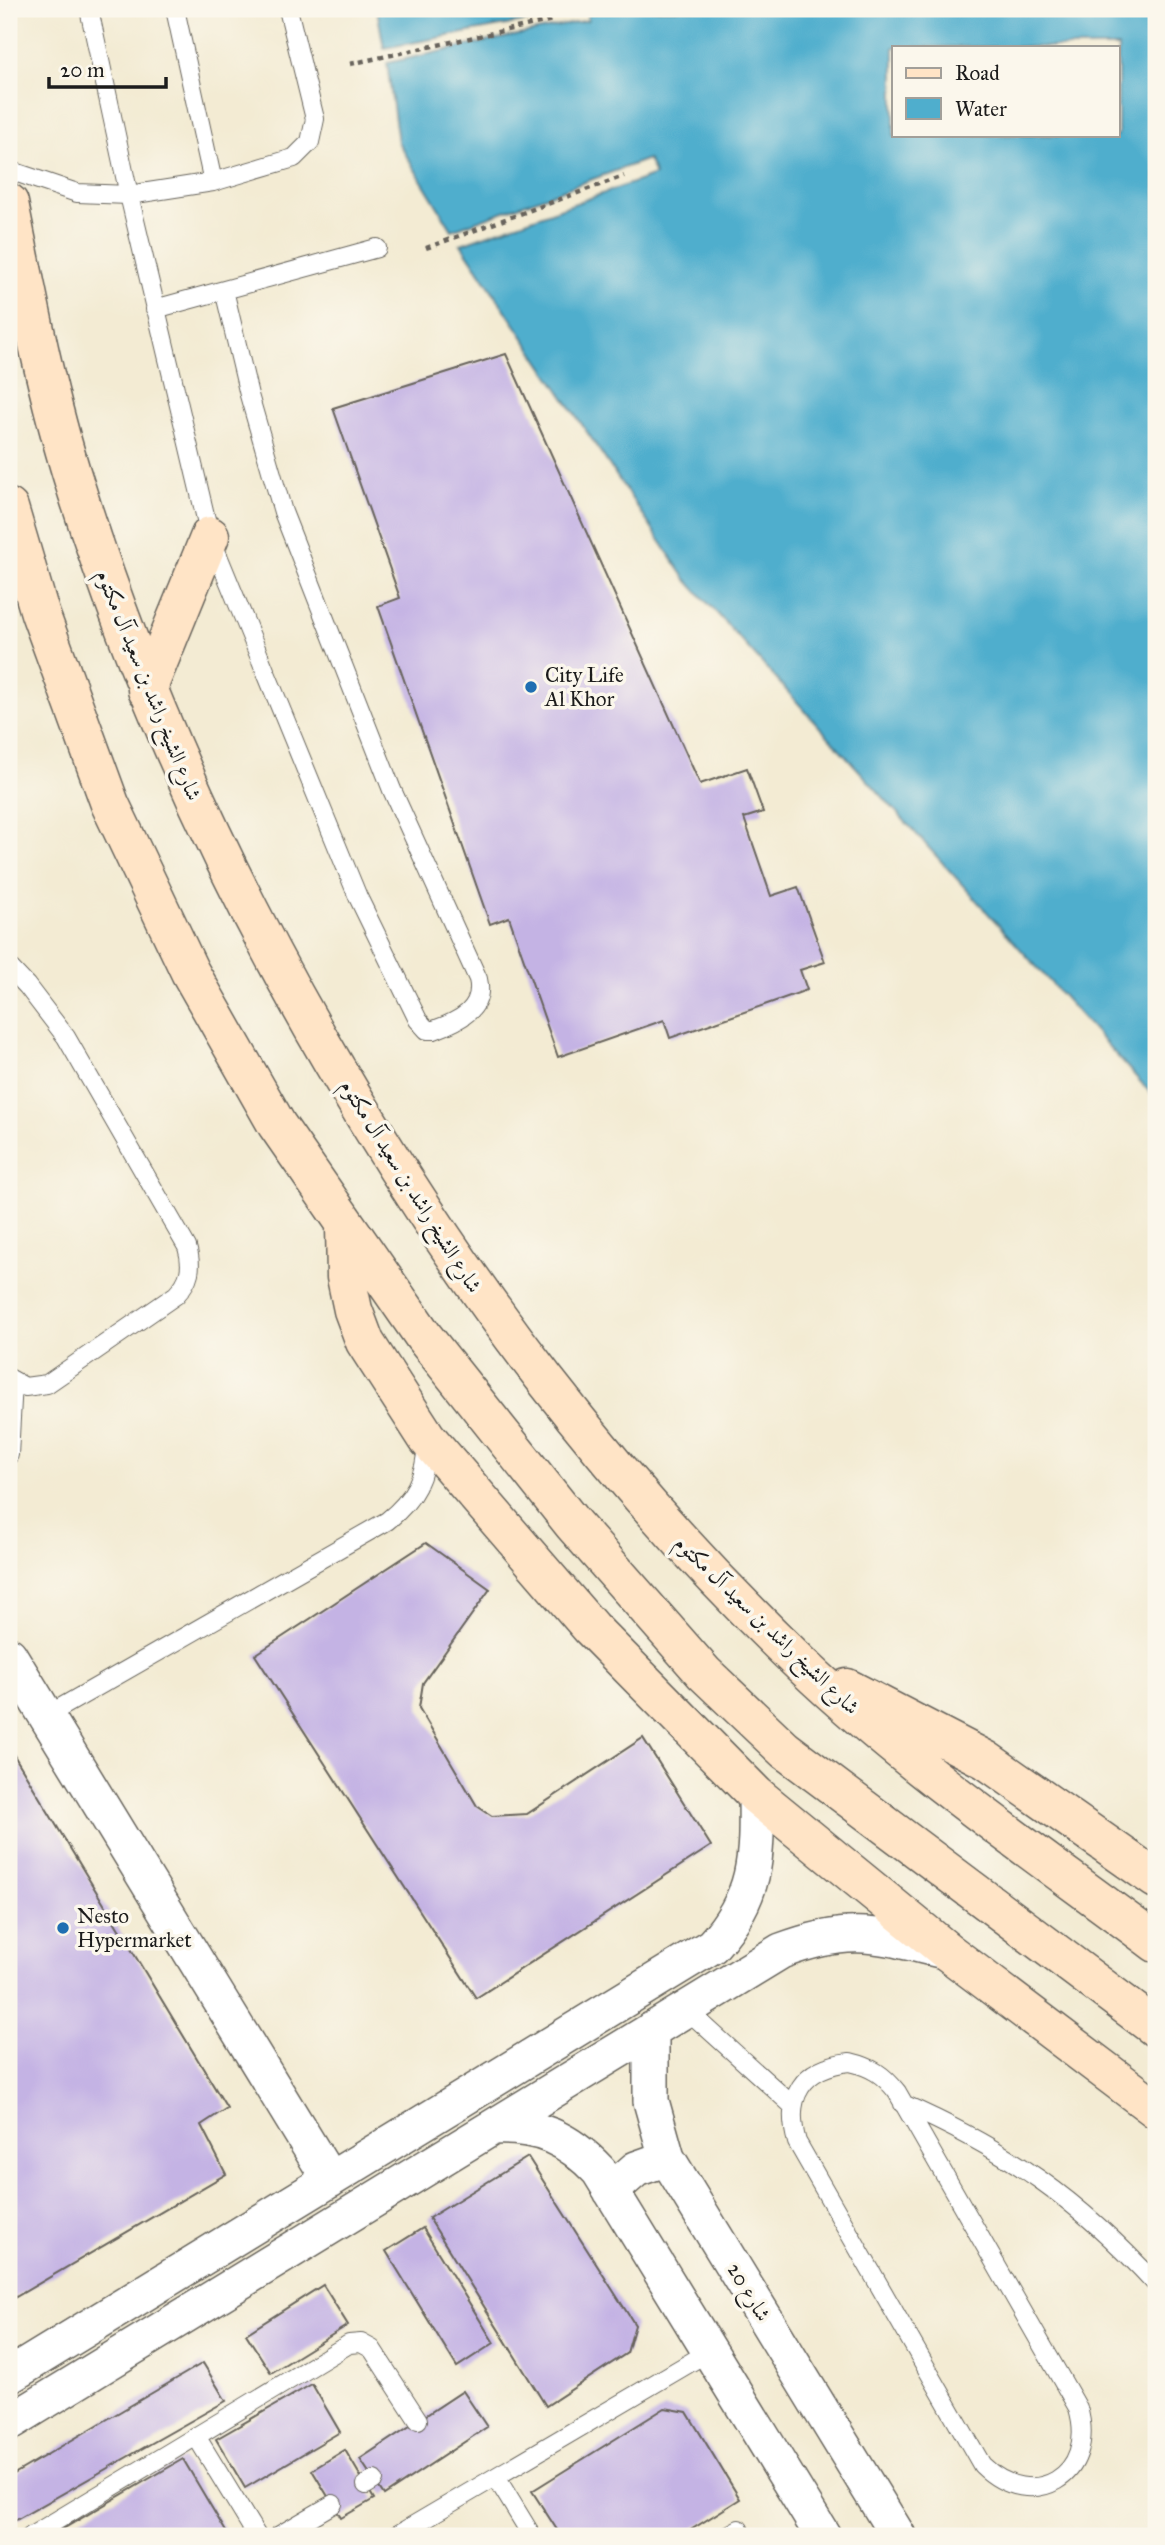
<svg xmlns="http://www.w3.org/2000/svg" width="1165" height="2545" font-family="'IM FELL Great Primer',Amiri,serif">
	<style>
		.water { fill: #4faecd; stroke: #366574; stroke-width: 2; fill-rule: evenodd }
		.building { fill: #c4b3e4 }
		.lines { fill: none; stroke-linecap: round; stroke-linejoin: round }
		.lane-casing { stroke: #67645c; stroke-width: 20 }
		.street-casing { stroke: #67645c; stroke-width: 38 }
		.secondary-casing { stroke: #67645c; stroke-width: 41 }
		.path { stroke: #67645c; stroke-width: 4.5; stroke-dasharray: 5 5; stroke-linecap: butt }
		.lane { stroke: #fff; stroke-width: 18 }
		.street { stroke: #fff; stroke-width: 35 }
		.secondary { stroke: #ffe4c6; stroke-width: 38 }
		.poi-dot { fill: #1f6fb2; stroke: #fbf7ec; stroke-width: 2.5 }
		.labels { text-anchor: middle; stroke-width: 7; stroke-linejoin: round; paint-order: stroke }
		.poi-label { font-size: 21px; fill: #1c1c1c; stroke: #fbf7ec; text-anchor: start }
		.street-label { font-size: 21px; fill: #1c1c1c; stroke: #fbf7ec }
	</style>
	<rect width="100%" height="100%" fill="#fbf7ec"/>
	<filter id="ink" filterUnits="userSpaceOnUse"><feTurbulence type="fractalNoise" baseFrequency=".0143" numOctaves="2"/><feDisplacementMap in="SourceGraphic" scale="14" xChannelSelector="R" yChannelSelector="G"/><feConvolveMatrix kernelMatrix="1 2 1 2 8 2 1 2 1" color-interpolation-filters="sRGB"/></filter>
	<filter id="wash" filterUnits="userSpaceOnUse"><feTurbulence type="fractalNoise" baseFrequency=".00686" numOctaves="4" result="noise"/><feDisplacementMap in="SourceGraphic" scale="28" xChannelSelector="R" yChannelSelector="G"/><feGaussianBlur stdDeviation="1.57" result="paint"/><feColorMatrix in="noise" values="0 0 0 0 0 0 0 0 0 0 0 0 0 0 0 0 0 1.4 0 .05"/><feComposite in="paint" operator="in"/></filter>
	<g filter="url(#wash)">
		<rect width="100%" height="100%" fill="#f3ebd3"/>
		<path class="water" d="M 377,9 L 1156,9 L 1156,1099 L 685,578 L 461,244 L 655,175 L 648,159 L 452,230 L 398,142 L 387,63 L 588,20 L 586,10 L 384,48 ZM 894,47 L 1118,47 L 1118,135 L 894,135 Z"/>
		<g id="blocks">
			<path class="building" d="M 506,354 L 700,784 L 747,768 L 763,812 L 744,818 L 771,896 L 798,887 L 825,962 L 800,970 L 807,990 L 670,1038 L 664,1020 L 558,1057 L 509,917 L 490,924 L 378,606 L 400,598 L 333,408 Z
				M 426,1543 L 490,1589 L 423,1683 L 419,1708 L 477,1806 L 492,1816 L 527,1814 L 643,1738 L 711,1846 L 476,1998 L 255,1655 Z
				M 9,1747 L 227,2108 L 201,2125 L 226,2174 L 9,2301 Z
				M 528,2157 L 635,2325 L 627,2353 L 546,2406 L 429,2218 Z
				M 423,2228 L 494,2343 L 457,2367 L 386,2251 Z
				M 323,2285 L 348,2325 L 271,2373 L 246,2334 Z
				M 203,2363 L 226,2401 L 9,2524 L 9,2477 Z
				M 312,2384 L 340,2432 L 245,2488 L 216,2439 Z
				M 463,2391 L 487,2427 L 384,2495 L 360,2459 Z
				M 665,2408 L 687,2412 L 740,2499 L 681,2536 L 561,2536 L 532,2491 Z
				M 345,2450 L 374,2499 L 341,2518 L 312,2470 Z
				M 183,2459 L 228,2535 L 51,2536 Z"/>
		</g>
	</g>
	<g filter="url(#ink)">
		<use href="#blocks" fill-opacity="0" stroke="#67645c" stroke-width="2"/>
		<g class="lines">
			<defs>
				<path id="lane" d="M 89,9 L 129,195 L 210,536 L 358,897 L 418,1020 L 427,1030 L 434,1030 C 459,1021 485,1009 478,979 L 392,790 L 283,512 L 249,395 L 224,290
					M 175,9 L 213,182
					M 9,170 L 77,193 L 129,195 L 213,182 L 294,158 L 310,142 L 315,119 L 288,9
					M 155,309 L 377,248
					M 9,967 L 27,986 L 66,1037 L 187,1247 C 193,1267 190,1280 176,1295 L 47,1384 L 25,1387 L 9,1378
					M 9,1455 L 13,1382
					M 46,1716 L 387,1521 C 414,1500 426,1476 427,1442
					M 686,2009 L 792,2105
					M 850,2062 C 871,2067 883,2074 897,2092 L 1078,2408 C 1098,2476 1032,2514 982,2465 L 797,2142 C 784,2097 802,2067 850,2062 Z
					M 903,2104 C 1008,2150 1079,2200 1156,2284
					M 196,2436 L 257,2536
					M 496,2477 L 532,2536
					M 366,2485 L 374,2480
					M 31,2536 L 349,2344 L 361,2343 L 372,2349 L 418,2420
					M 278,2536 L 333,2504
					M 395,2536 L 710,2351
					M 726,2536 L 739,2529"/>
				<path id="street" d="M 9,1655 L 330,2180
					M 651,2030 L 651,2101 L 667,2158 L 898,2536
					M 493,2127 C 538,2125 568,2138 599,2171 L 823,2536
					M 611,2191 L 636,2169 L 667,2158
					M 9,2376 L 712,1946 C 757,1896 757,1859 756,1795
					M 9,2423 L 781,1951 C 853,1924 877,1935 948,1952"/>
				<path id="secondary" d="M 9,203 C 28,298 46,393 75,485 C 139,689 226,880 333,1063 C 465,1289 612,1483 801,1664 C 910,1768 1036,1853 1156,1943
					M 9,508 L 40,613 L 110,804 L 190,972 L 277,1125 L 424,1337 L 573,1524 L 704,1673 L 785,1750 L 1156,2028
					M 147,690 L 210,536
					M 345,1226 L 346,1277 L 353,1310 L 365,1342 L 427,1438 L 591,1628 L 756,1795 L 948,1952 L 1156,2109
					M 847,1688 L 986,1760 L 1156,1879"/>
			</defs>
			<use href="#lane" class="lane-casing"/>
			<use href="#street" class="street-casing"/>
			<use href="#secondary" class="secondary-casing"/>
			<path class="path" d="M 350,64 L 553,20
				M 426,248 L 624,176"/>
			<use href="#lane" class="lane"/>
			<use href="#street" class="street"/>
			<use href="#secondary" class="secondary"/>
		</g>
	</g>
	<g class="poi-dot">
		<circle cx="531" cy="687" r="7"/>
		<circle cx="63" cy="1928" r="7"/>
	</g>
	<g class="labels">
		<g class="poi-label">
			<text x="545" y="682">City Life<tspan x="545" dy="24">Al Khor</tspan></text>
			<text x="77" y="1923">Nesto<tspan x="77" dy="24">Hypermarket</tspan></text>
		</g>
		<g class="street-label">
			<text transform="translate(149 685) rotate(68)" y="7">شارع الشيخ راشد بن سعيد آل مكتوم</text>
			<text transform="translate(411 1186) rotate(58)" y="7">شارع الشيخ راشد بن سعيد آل مكتوم</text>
			<text transform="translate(767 1625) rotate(44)" y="7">شارع الشيخ راشد بن سعيد آل مكتوم</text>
			<text transform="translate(749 2292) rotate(59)" y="7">شارع 20</text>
		</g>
	</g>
	<rect width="1165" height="2545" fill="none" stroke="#fbf7ec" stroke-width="35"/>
	<rect x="892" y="46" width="228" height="91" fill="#fbf7ec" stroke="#a29f99" stroke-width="2"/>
	<rect x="906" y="68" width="35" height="10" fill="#ffe4c6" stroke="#a29f99" stroke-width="2"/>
	<text x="955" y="80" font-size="21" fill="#1c1c1c">Road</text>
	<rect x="906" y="98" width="35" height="21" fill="#4faecd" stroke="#a29f99" stroke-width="2"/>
	<text x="955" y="116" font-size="21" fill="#1c1c1c">Water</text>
	<path d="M49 77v10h117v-10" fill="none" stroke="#1c1c1c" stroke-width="3.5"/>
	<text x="60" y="77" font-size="21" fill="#1c1c1c" stroke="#fbf7ec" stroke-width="5" paint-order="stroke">20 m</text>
</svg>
